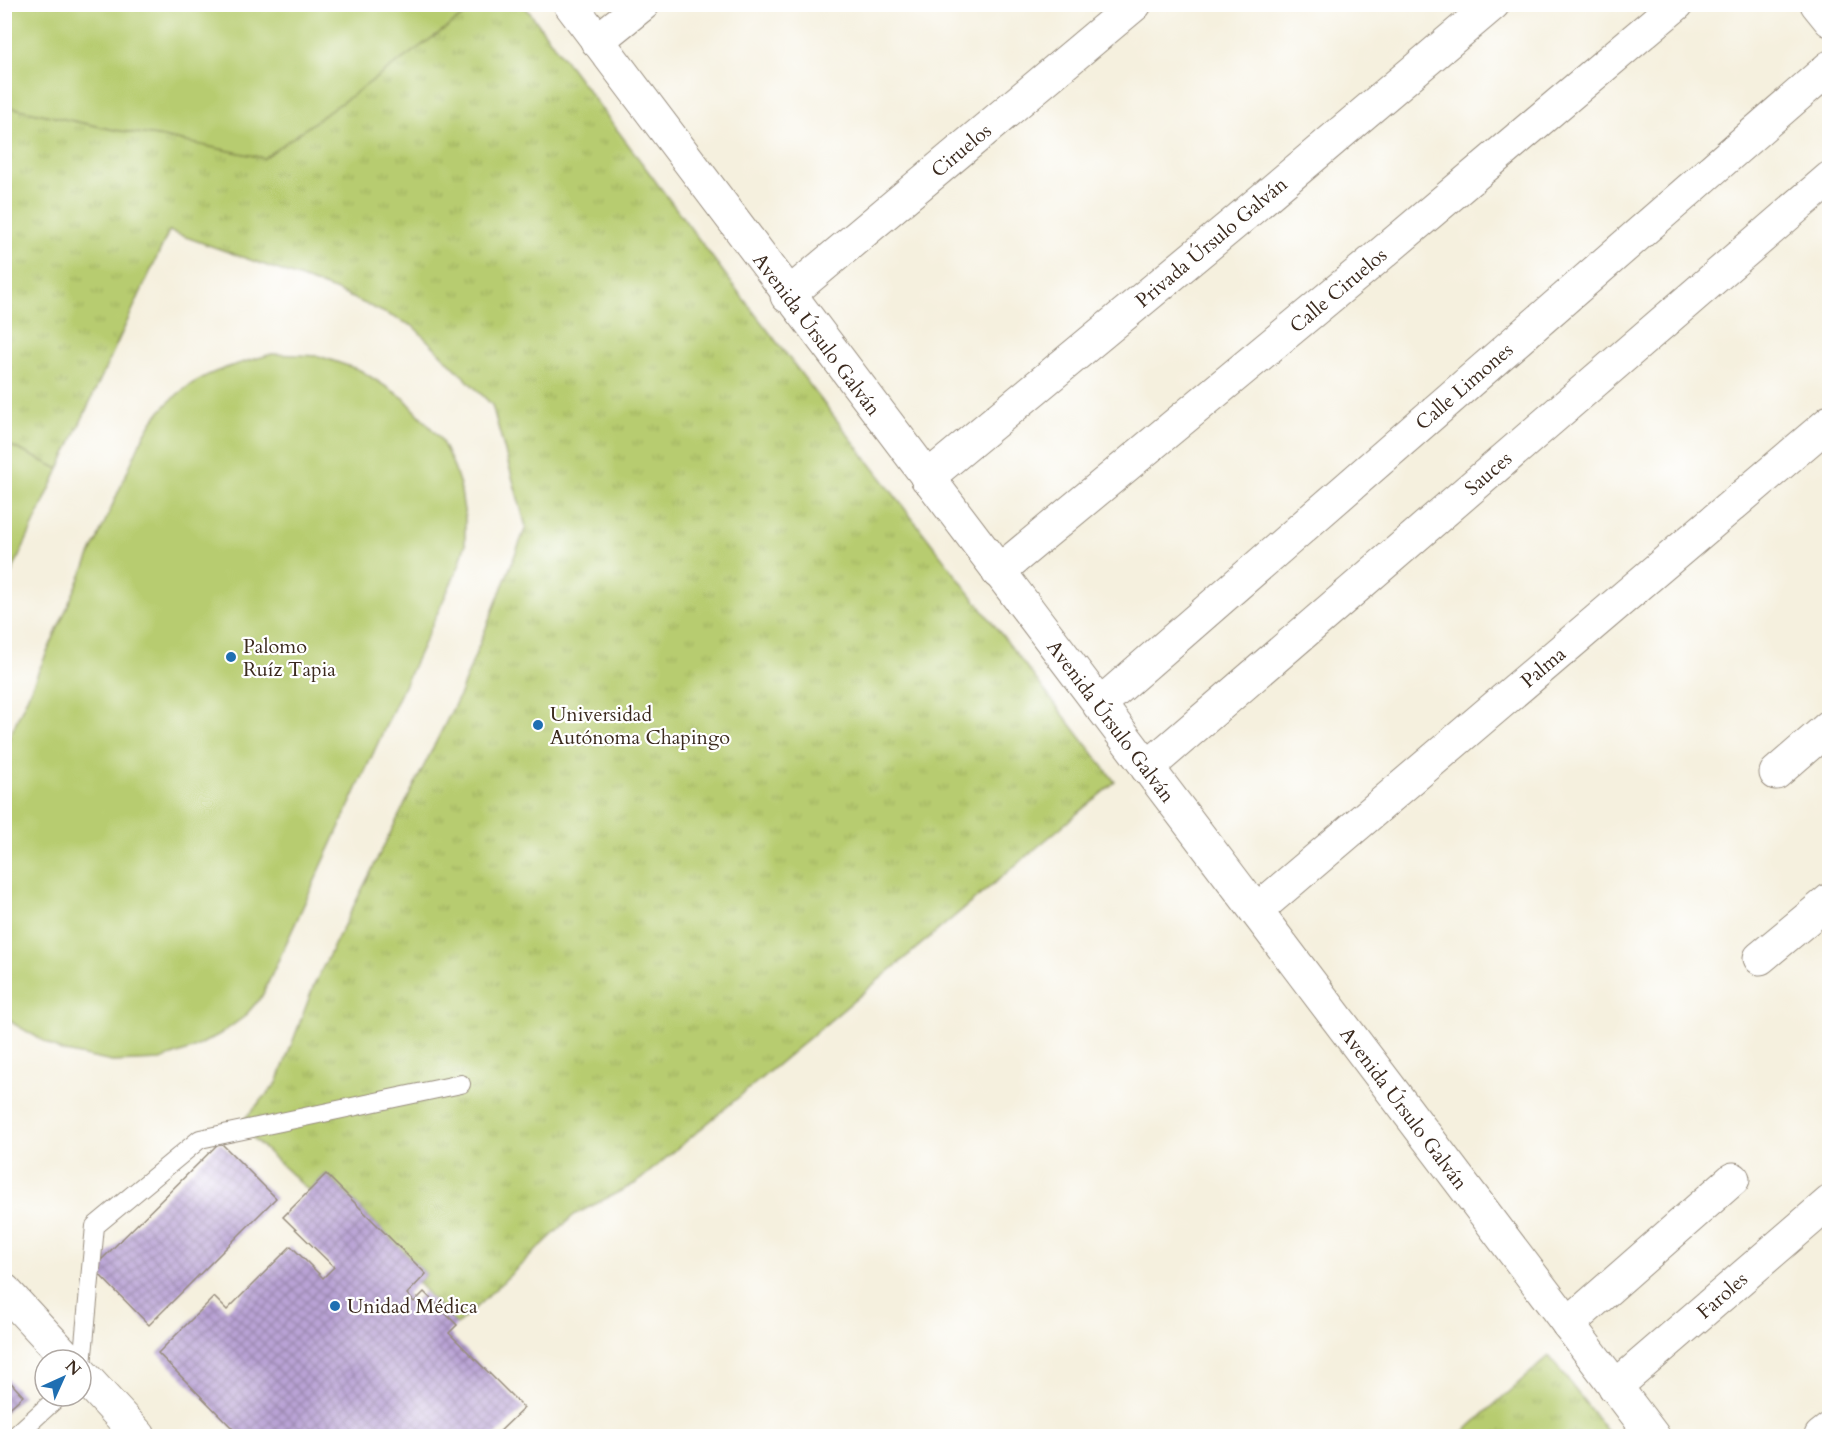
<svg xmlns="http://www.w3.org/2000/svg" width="1834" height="1441" font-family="Cardo,serif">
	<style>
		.grass { fill: url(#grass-tufts); stroke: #797b47; stroke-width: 1.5 }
		.pitch { fill: #b7cc70; stroke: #797b47; stroke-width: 1.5 }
		.building { fill: url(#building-cross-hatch) }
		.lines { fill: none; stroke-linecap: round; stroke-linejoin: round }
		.service-casing { stroke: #988d7e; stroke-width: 20 }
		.minor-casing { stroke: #988d7e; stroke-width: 35 }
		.tertiary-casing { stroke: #988d7e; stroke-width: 35 }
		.service { stroke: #fff; stroke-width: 18 }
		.minor { stroke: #fff; stroke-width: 33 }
		.tertiary { stroke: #fff; stroke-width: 33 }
		.poi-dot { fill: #1f6fb2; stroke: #fff; stroke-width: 2 }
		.labels { text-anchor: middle; stroke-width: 4.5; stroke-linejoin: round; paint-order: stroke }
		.street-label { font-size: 20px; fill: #3b2a1e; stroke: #fff }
		.poi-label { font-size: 20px; fill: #3b2a1e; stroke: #fff; text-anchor: start }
	</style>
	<defs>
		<pattern id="grass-tufts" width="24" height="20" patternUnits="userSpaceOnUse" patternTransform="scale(1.5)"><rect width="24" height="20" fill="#b7cc70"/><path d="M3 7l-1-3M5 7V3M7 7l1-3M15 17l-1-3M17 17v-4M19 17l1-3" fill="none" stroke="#9eaf61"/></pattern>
		<pattern id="building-cross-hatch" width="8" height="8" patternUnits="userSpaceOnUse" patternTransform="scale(1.5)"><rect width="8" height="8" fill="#b9a3d5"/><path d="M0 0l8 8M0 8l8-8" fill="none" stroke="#9885ac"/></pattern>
	</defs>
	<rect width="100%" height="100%" fill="#fff"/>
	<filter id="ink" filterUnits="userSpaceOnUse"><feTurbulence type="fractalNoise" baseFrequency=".0167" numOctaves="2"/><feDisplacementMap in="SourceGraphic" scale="12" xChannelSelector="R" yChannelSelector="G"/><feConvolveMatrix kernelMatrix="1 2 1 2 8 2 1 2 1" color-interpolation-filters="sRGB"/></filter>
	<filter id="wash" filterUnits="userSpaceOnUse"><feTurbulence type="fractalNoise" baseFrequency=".008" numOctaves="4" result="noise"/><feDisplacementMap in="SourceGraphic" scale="24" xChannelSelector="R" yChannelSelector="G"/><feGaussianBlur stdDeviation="1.35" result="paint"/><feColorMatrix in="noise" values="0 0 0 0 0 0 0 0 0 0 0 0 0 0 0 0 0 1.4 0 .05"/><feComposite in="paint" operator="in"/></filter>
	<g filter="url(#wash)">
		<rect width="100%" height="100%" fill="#f5f0de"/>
		<path class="grass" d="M 478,5 L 524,5 L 739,293 L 1115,782 L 636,1183 L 574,1215 L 457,1325 L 418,1283 L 426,1274 L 326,1174 L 309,1191 L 239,1125 L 277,1083 L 314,985 L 459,696 L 526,527 L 492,405 L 413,326 L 335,290 L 169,231 L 59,469 L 5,443 L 5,106 L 115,130 L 158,136 L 264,158 Z
			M 1549,1356 L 1611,1436 L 1459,1436 Z"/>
		<path class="pitch" d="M 4,5 L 5,4 L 478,5 L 264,158 L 158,136 L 115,130 L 5,106 Z
			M 272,354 L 319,356 L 360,370 L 404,398 L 440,438 L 452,462 L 460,485 L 465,517 L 465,545 L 459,566 L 262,996 L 244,1017 L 220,1034 L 192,1049 L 160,1060 L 112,1062 L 61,1051 L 14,1024 L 5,1015 L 5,747 L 140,443 C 145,434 150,423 157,415 C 190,375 225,367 272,354 Z
			M 5,443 L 59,469 L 5,587 Z"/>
		<g id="blocks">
			<path class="building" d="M 220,1142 L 276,1198 L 149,1325 L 93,1268 Z
				M 326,1174 L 426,1274 L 407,1294 L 414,1302 L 424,1292 L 457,1325 L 449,1333 L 524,1408 L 495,1436 L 240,1436 L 158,1353 L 214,1297 L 227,1310 L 291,1246 L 323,1278 L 334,1267 L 283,1217 Z
				M 4,1375 L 23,1396 L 4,1413 Z"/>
		</g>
	</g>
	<g filter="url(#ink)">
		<use href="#blocks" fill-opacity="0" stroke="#988d7e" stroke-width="1.5"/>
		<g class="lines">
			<defs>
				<path id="service" d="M 81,1376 L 95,1226 L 200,1139 L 461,1084
					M 15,1436 L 59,1396"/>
				<path id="minor" d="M 1817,4 L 1830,20
					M 597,41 L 643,4
					M 787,296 L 1135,4
					M 927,478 L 1237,221 L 1493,4
					M 998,572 L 1373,261 L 1677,4
					M 1099,705 L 1830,67
					M 1147,768 L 1830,178
					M 1776,773 L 1830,726
					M 1256,911 L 1830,422
					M 1760,958 L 1830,900
					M 4,1290 L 69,1360
					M 1568,1324 L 1733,1179
					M 81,1373 L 139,1436
					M 1615,1387 L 1830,1202
					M 1821,1436 L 1830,1429"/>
				<path id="tertiary" d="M 570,4 C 929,483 1292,959 1653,1436"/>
			</defs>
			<use href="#service" class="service-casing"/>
			<use href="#minor" class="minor-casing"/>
			<use href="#tertiary" class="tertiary-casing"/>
			<use href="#service" class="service"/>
			<use href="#minor" class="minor"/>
			<use href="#tertiary" class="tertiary"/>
		</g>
	</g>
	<g class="poi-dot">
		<circle cx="231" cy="657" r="6"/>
		<circle cx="538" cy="725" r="6"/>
		<circle cx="335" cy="1306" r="6"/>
	</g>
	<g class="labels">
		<g class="street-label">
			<text transform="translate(961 150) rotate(-40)" y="7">Ciruelos</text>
			<text transform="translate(1211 242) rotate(-40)" y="7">Privada Úrsulo Galván</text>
			<text transform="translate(1338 290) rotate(-40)" y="7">Calle Ciruelos</text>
			<text transform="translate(817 334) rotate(53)" y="7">Avenida Úrsulo Galván</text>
			<text transform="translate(1464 386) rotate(-41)" y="7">Calle Limones</text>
			<text transform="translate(1488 473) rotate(-41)" y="7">Sauces</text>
			<text transform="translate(1543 667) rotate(-40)" y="7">Palma</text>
			<text transform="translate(1111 721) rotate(53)" y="7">Avenida Úrsulo Galván</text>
			<text transform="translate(1404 1108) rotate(53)" y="7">Avenida Úrsulo Galván</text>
			<text transform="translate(1722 1295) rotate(-41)" y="7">Faroles</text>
		</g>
		<g class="poi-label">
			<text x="243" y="653">Palomo<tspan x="243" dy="23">Ruíz Tapia</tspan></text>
			<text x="550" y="721">Universidad<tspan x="550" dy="23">Autónoma Chapingo</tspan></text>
			<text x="347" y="1313">Unidad Médica</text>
		</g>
	</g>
	<rect width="1834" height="1441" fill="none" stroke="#fff" stroke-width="24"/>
	<g transform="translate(63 1378) rotate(45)"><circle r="28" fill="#ffffff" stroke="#b1aaa5" stroke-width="1.5"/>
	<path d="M0-4.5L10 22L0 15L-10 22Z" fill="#1f6fb2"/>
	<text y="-9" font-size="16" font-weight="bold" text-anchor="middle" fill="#3b2a1e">N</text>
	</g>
</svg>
